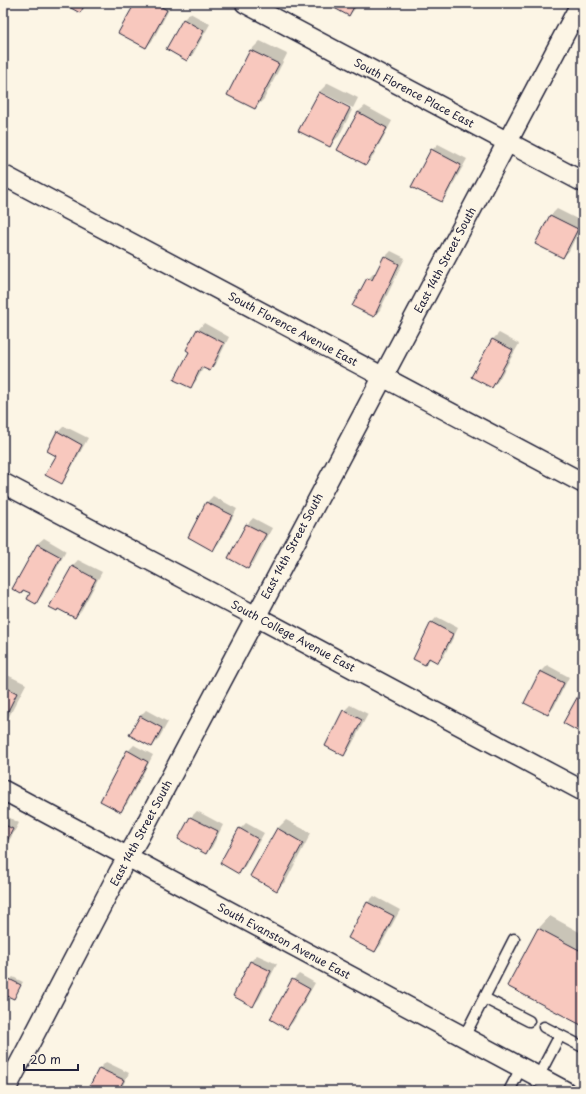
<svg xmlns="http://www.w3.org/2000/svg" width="586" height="1094" font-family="'Playpen Sans',sans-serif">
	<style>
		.shadow { fill: #0003 }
		.building { fill: #f8c8be; stroke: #22223b }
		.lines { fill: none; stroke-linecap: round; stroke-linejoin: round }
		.lane-casing { stroke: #22223b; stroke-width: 13 }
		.street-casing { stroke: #22223b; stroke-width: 22 }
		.lane { stroke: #fcf5e5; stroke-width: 10 }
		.street { stroke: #fcf5e5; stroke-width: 19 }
		.labels { text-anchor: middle; stroke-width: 3; stroke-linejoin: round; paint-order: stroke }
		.street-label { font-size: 11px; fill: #22223b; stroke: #fcf5e5 }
	</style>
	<rect width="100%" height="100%" fill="#fcf5e5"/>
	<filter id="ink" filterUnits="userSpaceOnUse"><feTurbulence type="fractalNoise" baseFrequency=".025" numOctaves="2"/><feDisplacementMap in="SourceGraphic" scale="8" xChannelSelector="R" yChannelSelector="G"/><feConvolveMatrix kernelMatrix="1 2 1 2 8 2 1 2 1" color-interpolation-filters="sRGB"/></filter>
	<g filter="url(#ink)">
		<path class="shadow" d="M 64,3 L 88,3 L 80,12 Z
			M 136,3 L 172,4 L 152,41 L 146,47 Z
			M 327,3 L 358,3 L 355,9 L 349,15 Z
			M 190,13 L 210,24 L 193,54 L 187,60 L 167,49 L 184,19 Z
			M 260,41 L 287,54 L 264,99 L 255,108 L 229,94 L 251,50 Z
			M 328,83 L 358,98 L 353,108 L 321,92 L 321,94 L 352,110 L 339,136 L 329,146 L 319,92 Z
			M 365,106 L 392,121 L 372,158 L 366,164 L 358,112 Z
			M 438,144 L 467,159 L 447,195 L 441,201 L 432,150 Z
			M 557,209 L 583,222 L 569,251 L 563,257 L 537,244 L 551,215 Z
			M 3,211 L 7,213 L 3,221 Z
			M 391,251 L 405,258 L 380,310 L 374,316 L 368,279 L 374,273 L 376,274 L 385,257 Z
			M 204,323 L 229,337 L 216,364 L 209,370 L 204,367 L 196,381 L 190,387 L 190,351 L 198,330 Z
			M 499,333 L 519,344 L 498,381 L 492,387 L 473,376 L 493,339 Z
			M 64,426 L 88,438 L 67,476 L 61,482 L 57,455 L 58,432 Z
			M 213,496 L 237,509 L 219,543 L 213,549 L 189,537 L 207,502 Z
			M 253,518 L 272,528 L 254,562 L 248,568 L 247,525 Z
			M 44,538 L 66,551 L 42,596 L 36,602 L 31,593 L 24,589 L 21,592 L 37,544 Z
			M 78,560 L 102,572 L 81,611 L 75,617 L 59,608 L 57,610 L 72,566 Z
			M 437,617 L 458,628 L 444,656 L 438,662 L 431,658 L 425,664 L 431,623 Z
			M 547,665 L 569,677 L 554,707 L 548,714 L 526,702 L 541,671 Z
			M 3,673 L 26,684 L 3,728 Z
			M 583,692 L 583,733 L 564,723 L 579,696 Z
			M 350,705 L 368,714 L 350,748 L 344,754 L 344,711 Z
			M 146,710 L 168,722 L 158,740 L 152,746 L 140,716 Z
			M 134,745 L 153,755 L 127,804 L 121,810 L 128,751 Z
			M 197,811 L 223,825 L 212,847 L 206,853 L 180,839 L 191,817 Z
			M 3,814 L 19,823 L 3,852 Z
			M 286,820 L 311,833 L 286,881 L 276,890 L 277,829 Z
			M 246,823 L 264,833 L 245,866 L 239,872 L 240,829 Z
			M 374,896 L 400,910 L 381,945 L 375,951 L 350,937 L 368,902 Z
			M 550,916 L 583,934 L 583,1025 L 508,985 L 539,928 Z
			M 257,955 L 277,964 L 259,999 L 253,1005 L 234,996 L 251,961 Z
			M 299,974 L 315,983 L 293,1022 L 287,1028 L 293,980 Z
			M 13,977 L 23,982 L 13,998 L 10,980 Z
			M 106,1062 L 129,1073 L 120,1091 L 88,1091 L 100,1068 Z"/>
		<path class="building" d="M 62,3 L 86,3 L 80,13 Z
			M 135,3 L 154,3 L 167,10 L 146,48 L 118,33 Z
			M 325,3 L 356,3 L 349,16 Z
			M 183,19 L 204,31 L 187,61 L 166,49 Z
			M 250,50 L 279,64 L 255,109 L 227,95 Z
			M 319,92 L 350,108 L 330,147 L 298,131 Z
			M 358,112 L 387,128 L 366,165 L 337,150 Z
			M 431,149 L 461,165 L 442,202 L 411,187 Z
			M 550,215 L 578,229 L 563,258 L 535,244 Z
			M 384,256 L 399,264 L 374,317 L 352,306 L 367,278 L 372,280 Z
			M 197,329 L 224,343 L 210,371 L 201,367 L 191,388 L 174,380 L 189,352 L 186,350 Z
			M 492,339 L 513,350 L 492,388 L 471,377 Z
			M 57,431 L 82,445 L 62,484 L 45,475 L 56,456 L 47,451 Z
			M 206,502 L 232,515 L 213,551 L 188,537 Z
			M 246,524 L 266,534 L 248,569 L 228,558 Z
			M 37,544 L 61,557 L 36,604 L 27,599 L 30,593 L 23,590 L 21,594 L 12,589 Z
			M 72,566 L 96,579 L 75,618 L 58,609 L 57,611 L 49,607 Z
			M 431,622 L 453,634 L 438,663 L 429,658 L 425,665 L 413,659 Z
			M 540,671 L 564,683 L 548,715 L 524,703 Z
			M 3,686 L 17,693 L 3,721 Z
			M 578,696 L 583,698 L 583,734 L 563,723 Z
			M 343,710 L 362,720 L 344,756 L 325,746 Z
			M 140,716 L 162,728 L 152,747 L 129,735 Z
			M 127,750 L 148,762 L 121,812 L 100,801 Z
			M 190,817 L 218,831 L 206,854 L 178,839 Z
			M 3,824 L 13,829 L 3,848 Z
			M 239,828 L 258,839 L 239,874 L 220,863 Z
			M 277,828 L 303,843 L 277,891 L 250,876 Z
			M 367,902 L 394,916 L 375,952 L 348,938 Z
			M 538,928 L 583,952 L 583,1026 L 507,986 Z
			M 250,961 L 271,971 L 253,1007 L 233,996 Z
			M 9,979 L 21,985 L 14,999 L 3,994 L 3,991 Z
			M 292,979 L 310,989 L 287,1029 L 270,1019 Z
			M 99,1068 L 124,1080 L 118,1091 L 87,1091 Z"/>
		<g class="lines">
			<defs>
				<path id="lane" d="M 484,998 L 529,1021
					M 544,1027 L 583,1047
					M 464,1037 L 514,939
					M 538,1077 L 560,1035
					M 509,1091 L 521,1068"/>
				<path id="street" d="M 245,3 L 583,182
					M 3,175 L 583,483
					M 3,483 L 244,610 L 583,791
					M 3,790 L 565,1091
					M 5,1091 L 119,872 L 139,837 L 581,3"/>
			</defs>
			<use href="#lane" class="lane-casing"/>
			<use href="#street" class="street-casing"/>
			<use href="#lane" class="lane"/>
			<use href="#street" class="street"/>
		</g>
	</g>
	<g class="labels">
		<g class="street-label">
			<text transform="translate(414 93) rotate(28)" y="4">South Florence Place East</text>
			<text transform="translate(445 260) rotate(-62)" y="4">East 14th Street South</text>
			<text transform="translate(293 329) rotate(28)" y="4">South Florence Avenue East</text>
			<text transform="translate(292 546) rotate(-62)" y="4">East 14th Street South</text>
			<text transform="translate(293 636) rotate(28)" y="4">South College Avenue East</text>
			<text transform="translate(141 833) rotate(-62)" y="4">East 14th Street South</text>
			<text transform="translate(284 941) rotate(28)" y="4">South Evanston Avenue East</text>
		</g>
	</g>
	<rect width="586" height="1094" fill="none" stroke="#fcf5e5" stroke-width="16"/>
	<rect x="8" y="8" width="570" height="1078" fill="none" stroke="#22223b" stroke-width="1.5" filter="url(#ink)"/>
	<path d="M24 1064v6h54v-6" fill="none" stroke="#22223b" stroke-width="2"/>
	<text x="30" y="1064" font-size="12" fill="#22223b" stroke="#fcf5e5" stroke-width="3" paint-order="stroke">20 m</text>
</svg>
